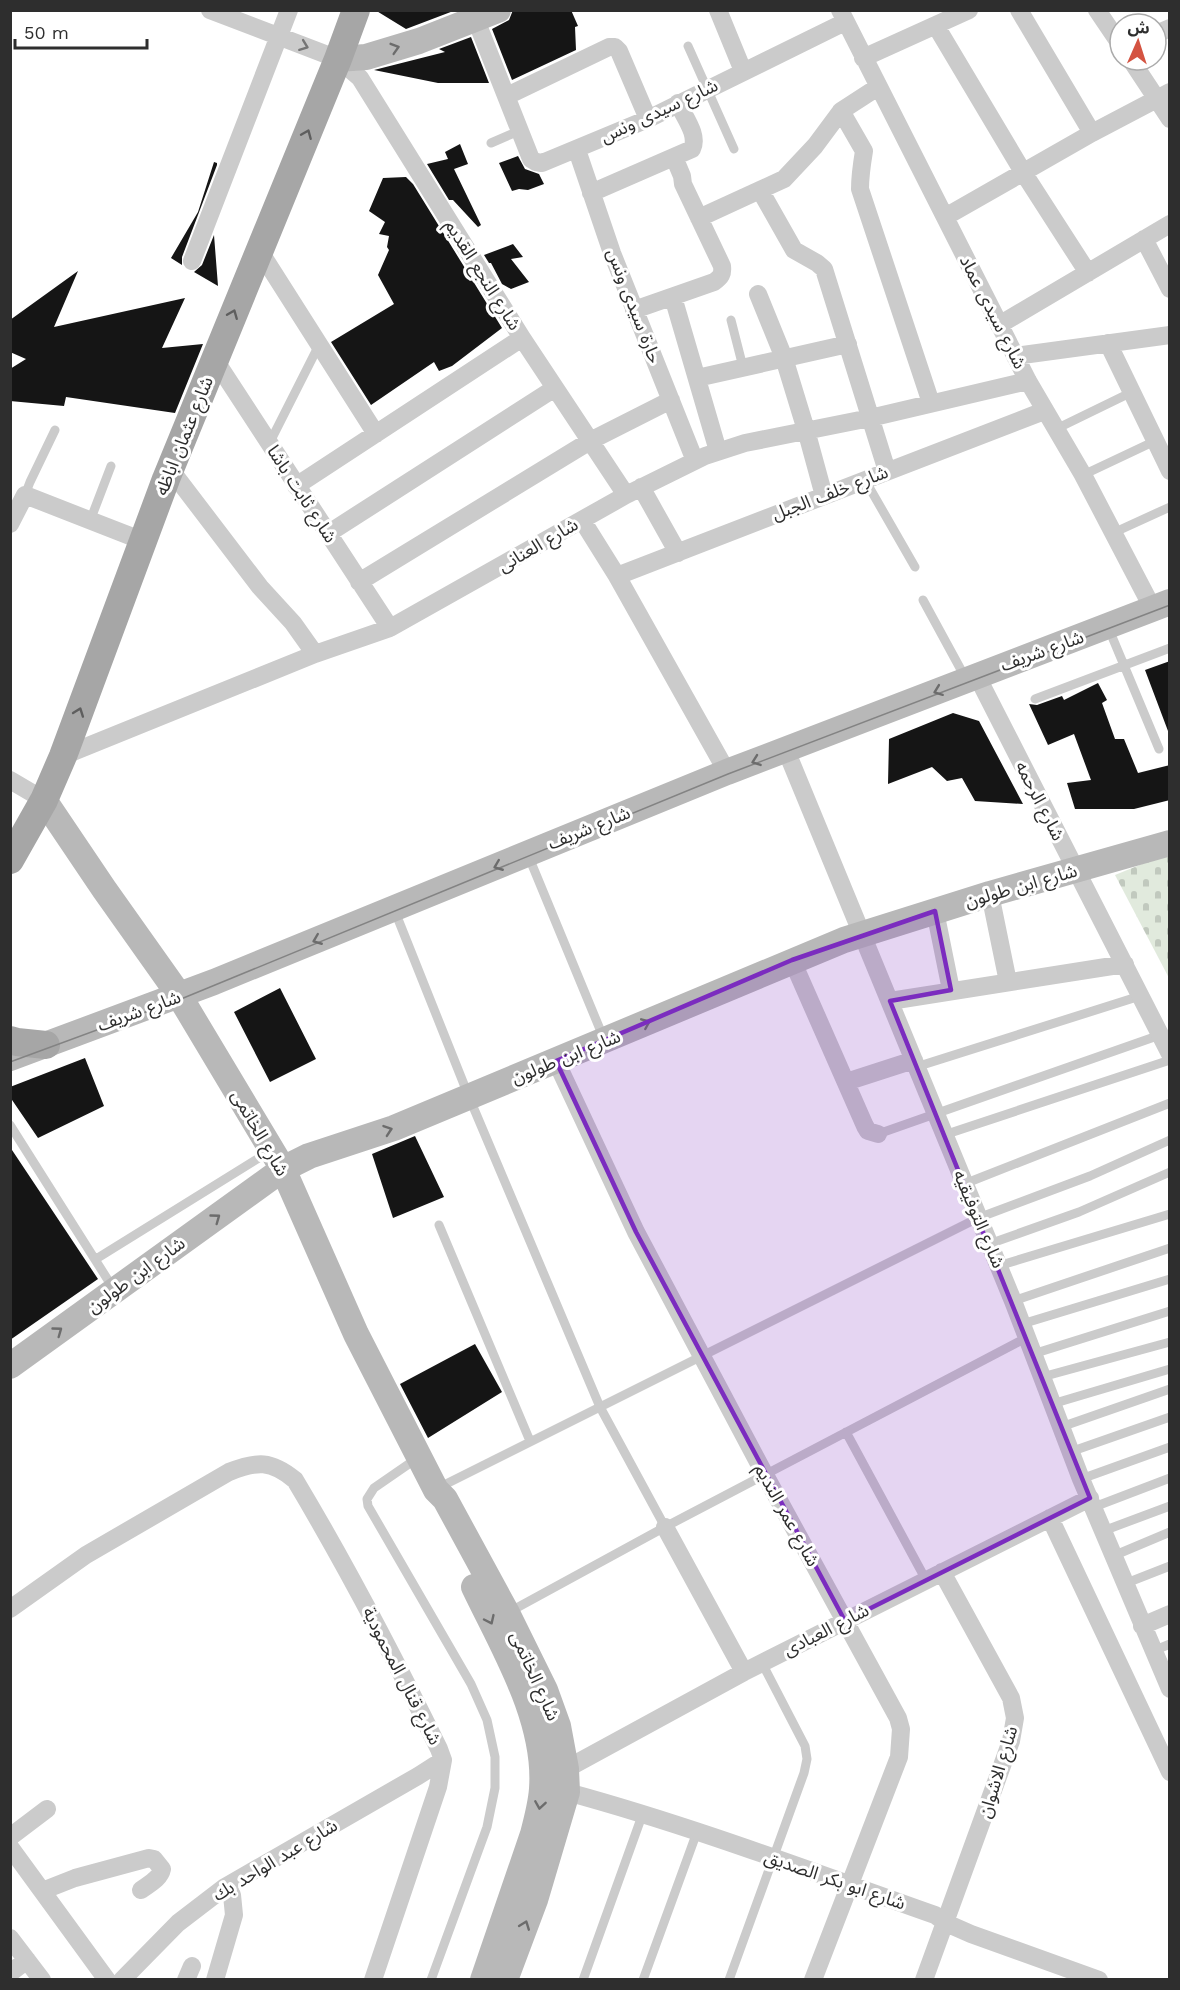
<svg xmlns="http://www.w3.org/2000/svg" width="1180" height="1990" font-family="'Work Sans','Noto Sans Arabic',sans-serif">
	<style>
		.cemetery { fill: url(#cemetery-stones) }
		.building { fill: #151515 }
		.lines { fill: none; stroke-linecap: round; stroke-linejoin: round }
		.lane { stroke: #cbcbcb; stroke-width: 9 }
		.street { stroke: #cbcbcb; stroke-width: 18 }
		.secondary { stroke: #b8b8b8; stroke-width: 26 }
		.primary { stroke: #a6a6a6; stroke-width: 28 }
		.tram { stroke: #838383; stroke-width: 1.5 }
		.oneway { stroke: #757575 }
		.oneway2 { stroke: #6c6c6c }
		.oneway3 { stroke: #5e5e5e }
		.marked { fill: #7b2cbf; fill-opacity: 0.2; stroke: #7b2cbf; stroke-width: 4.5; stroke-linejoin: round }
		.labels { text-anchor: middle; stroke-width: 6; stroke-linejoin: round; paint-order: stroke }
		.street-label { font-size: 18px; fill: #2e2e2e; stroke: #fff }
	</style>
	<defs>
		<pattern id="cemetery-stones" width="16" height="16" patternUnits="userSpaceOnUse" patternTransform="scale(1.5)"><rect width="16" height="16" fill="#e1eadd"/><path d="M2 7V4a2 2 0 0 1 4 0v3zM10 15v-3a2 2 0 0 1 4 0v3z" fill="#c1c9be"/></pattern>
	</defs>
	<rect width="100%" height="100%" fill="#fff"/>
	<path class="cemetery" d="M 1169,853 L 1169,978 L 1115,875 Z"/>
	<path class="building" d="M 375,10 L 456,10 L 406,29 Z
		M 513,10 L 571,10 L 578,26 L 575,27 L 576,50 L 512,80 L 492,29 L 509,20 Z
		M 471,37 L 489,83 L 438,83 L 374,70 L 445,52 L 439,49 Z
		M 460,144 L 468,164 L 454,169 L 481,225 L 478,227 L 453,200 L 449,200 L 427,164 L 448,159 L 445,152 Z
		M 518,156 L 525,169 L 539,174 L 544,184 L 528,190 L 519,189 L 512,191 L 499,163 Z
		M 214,162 L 217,163 L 217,165 L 182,257 L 182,265 L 171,258 L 198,212 Z
		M 406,177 L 413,184 L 502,328 L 452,366 L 439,371 L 434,362 L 371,405 L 331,342 L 394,304 L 378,275 L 389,250 L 387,247 L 389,236 L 379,234 L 385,222 L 369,211 L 383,178 Z
		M 214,235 L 218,286 L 194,272 L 202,265 Z
		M 513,244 L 523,257 L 511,259 L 529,282 L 511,289 L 502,284 L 491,263 L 489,263 L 484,255 Z
		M 78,271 L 54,327 L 185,298 L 162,348 L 203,344 L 175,413 L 66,397 L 64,406 L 10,401 L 10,369 L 26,359 L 10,352 L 10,320 Z
		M 1170,661 L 1170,731 L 1168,731 L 1145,670 Z
		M 1098,683 L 1107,700 L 1102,703 L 1115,739 L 1124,739 L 1138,773 L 1170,765 L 1170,800 L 1134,809 L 1075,809 L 1067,783 L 1091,780 L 1074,734 L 1048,745 L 1029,704 L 1037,705 L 1062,696 L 1064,700 Z
		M 953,713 L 979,721 L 1023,804 L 975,801 L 962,778 L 947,781 L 932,767 L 888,784 L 889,739 Z
		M 280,988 L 316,1059 L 270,1082 L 234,1012 Z
		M 85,1058 L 104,1106 L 38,1138 L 10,1097 L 10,1087 Z
		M 415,1136 L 444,1197 L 393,1218 L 372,1154 Z
		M 10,1147 L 98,1279 L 10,1340 Z
		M 475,1344 L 502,1392 L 428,1438 L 400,1384 Z"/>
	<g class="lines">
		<path class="lane" d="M 688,46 L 734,149
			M 491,143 L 521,130
			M 731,320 L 743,367
			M 1056,429 L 1132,392
			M 269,444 L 319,345
			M 1083,475 L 1155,441
			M 865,480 L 915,567
			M 25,495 L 30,482 L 55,430
			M 90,521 L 111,466
			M 1113,533 L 1170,507
			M 923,600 L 966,679
			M 1108,627 L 1159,749
			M 1035,699 L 1170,648
			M 528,855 L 604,1039
			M 394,909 L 469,1097 L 600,1407 L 665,1527
			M 916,1067 L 1140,996
			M 10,1125 L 113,1288
			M 878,1134 L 1160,1035
			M 944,1135 L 1170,1060
			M 964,1184 L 1170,1103
			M 439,1225 L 530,1441
			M 989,1244 L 1079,1212 L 1170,1172
			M 96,1259 L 270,1151
			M 998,1266 L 1170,1214
			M 1013,1301 L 1170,1248
			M 1022,1324 L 1170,1279
			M 1033,1354 L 1170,1311
			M 1042,1377 L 1170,1342
			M 1052,1404 L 1170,1369
			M 1061,1427 L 1170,1389
			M 846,1432 L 926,1580
			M 1070,1452 L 1170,1417
			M 416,1459 L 374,1488 L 367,1499 L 368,1506 L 471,1684 L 487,1720 L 495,1757 L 495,1788 L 487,1827 L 431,1980
			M 1081,1479 L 1170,1447
			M 438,1488 L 978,1218 L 1090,1176 L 1170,1140
			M 1094,1507 L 1170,1478
			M 1103,1531 L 1170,1506
			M 1113,1556 L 1170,1532
			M 1124,1584 L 1170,1566
			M 509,1612 L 665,1527 L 1026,1338
			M 1153,1651 L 1170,1644
			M 583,1980 L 643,1813
			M 643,1980 L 697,1832
			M 729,1980 L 804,1773 L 807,1759 L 805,1746 L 762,1663"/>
		<path class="street" d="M 210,10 L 338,59 L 360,78 L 522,338 L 626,495
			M 718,10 L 743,71
			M 840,10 L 1028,381 L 1083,475 L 1153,609
			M 1019,10 L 1092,133
			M 1097,10 L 1120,44
			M 476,20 L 531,159 L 536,162 L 542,163 L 648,119 L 845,22
			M 936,26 L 1023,172 L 1088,273
			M 1156,34 L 1170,28
			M 863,58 L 969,10
			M 1131,60 L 1170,119
			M 507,96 L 609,47 L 615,47 L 619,51 L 648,119
			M 841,111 L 864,151 C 862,163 860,176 860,189 L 931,403
			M 577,150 L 612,253 L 695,461
			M 760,190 L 794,250 L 817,263 L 824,269 L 887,471
			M 591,193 L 692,149 C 699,135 684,117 678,103
			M 945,217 L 1092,133 L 1170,92
			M 699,218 L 784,179 L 815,146 L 841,111 L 878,87
			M 1144,239 L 1170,289
			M 259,250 L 376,434
			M 192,261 L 289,10
			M 758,294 L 784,358 L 806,430 L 824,496
			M 673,297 L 718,451
			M 634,310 L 714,282 C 721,277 723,274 722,266 L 683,184 L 682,176 L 674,157
			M 999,325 L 1170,224
			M 1108,343 L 1170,471
			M 1015,356 L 1170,335
			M 215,360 L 390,628
			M 697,378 L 848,344
			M 170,469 L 260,587 L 293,623 L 315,654
			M 296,486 L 522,338
			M 641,487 L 678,553
			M 582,520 L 617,576 L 727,772
			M 10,524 L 25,495 L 143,541
			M 329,533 L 555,388
			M 617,576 L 1044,411
			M 359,582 L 590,441 L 671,400
			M 977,676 L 1170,1054
			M 786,750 L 1013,1301 L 1081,1479 L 1170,1689
			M 63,756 L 315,654 L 390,628 L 626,495 L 705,456 L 745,443 L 870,418 L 1028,381
			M 10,780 L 44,800
			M 990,894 L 1008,982
			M 935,911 L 951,990
			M 792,960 L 865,1126 L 868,1131 L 878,1134
			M 890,1001 L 1125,964
			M 556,1061 L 636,1232 L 765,1475 L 898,1718 L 901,1729 L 899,1757 L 813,1980
			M 846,1082 L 914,1060
			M 1050,1518 L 1170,1772
			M 665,1527 L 744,1672
			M 10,1609 L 86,1555 L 229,1472 C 257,1461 271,1460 295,1480 C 347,1567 394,1657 439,1749 L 443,1760 L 438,1787 L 373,1980
			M 1142,1626 L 1170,1614
			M 566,1769 L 744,1672 L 1090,1498
			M 567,1792 C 692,1826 813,1872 935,1915 L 946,1923 L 971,1934 L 1099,1980
			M 10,1837 L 47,1809
			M 10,1847 L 107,1980
			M 42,1891 L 75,1878 L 149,1858 L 154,1859 L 162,1869 C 160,1879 149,1884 141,1890
			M 10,1938 L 42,1980
			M 10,1973 L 27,1960
			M 122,1980 L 178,1923 L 225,1887 L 418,1776 L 443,1760
			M 186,1980 L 192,1966
			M 215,1980 L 234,1915 L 232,1895 L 225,1887
			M 924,1980 L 1011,1741 L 1015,1718 L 1011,1698 L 942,1572"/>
		<path class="secondary" d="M 338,59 L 366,57 L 419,41 L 498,10
			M 44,800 L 104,889 L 177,992 L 283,1169 L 356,1334 L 436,1490 L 445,1499 L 507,1613 L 545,1690 L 558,1726 L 566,1769 L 567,1792 L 535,1900 L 505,1980
			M 10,1058 L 214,982 L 727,772 L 1170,602
			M 10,1366 L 283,1169 L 309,1156 L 394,1128 L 844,940 L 990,894 L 1170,843
			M 474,1587 C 503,1648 547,1719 542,1789 C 541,1804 537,1819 533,1834 L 483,1980"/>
		<path class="primary" d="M 10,860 L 44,800 L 63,756 L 166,479 L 338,59 L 356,10
			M 10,1040 L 17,1042 L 46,1045"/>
		<path class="tram" d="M 10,1062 L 181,999 L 728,774 L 1170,605"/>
	</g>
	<defs><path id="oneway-chevron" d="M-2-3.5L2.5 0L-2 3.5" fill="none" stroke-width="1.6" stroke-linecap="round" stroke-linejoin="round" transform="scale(1.5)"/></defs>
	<use class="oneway" href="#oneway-chevron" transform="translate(304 46) rotate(21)"/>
	<g class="oneway2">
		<use href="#oneway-chevron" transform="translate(395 48) rotate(-17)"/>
		<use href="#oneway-chevron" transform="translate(938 691) rotate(159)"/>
		<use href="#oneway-chevron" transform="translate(756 761) rotate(160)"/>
		<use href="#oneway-chevron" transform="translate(498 866) rotate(158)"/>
		<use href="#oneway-chevron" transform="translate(317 940) rotate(158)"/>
		<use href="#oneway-chevron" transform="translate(646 1023) rotate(-23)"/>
		<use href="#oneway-chevron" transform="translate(388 1130) rotate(-19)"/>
		<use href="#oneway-chevron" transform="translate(216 1218) rotate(-36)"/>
		<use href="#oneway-chevron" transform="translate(58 1331) rotate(-36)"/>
		<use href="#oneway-chevron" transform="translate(490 1620) rotate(65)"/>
		<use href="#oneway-chevron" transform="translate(540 1805) rotate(99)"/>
		<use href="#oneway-chevron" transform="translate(525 1925) rotate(-69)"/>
	</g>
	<g class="oneway3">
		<use href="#oneway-chevron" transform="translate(307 134) rotate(-67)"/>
		<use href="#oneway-chevron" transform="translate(233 314) rotate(-68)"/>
		<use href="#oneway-chevron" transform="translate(79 712) rotate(-70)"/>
	</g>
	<path class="marked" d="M 935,911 L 951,990 L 890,1001 L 1090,1498 L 845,1621 L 636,1232 L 556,1061 L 792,960 Z"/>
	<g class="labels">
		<g class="street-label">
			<text transform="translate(659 111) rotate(-25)" y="6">شارع سيدى ونس</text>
			<text transform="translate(483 275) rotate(58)" y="6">شارع النجع القديم</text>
			<text transform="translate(634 306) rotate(69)" y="6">حارة سيدى ونس</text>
			<text transform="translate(993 312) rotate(63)" y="6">شارع سيدى عماد</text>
			<text transform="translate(184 436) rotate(-68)" y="6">شارع عثمان اباظه</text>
			<text transform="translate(830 493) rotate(-21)" y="6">شارع خلف الجبل</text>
			<text transform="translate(302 494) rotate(57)" y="6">شارع ثابت باشا</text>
			<text transform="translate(538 545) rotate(-30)" y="6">شارع العنانى</text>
			<text transform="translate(1042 651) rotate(-20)" y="6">شارع شريف</text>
			<text transform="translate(1040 801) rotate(63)" y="6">شارع الرحمه</text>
			<text transform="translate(589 828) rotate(-22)" y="6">شارع شريف</text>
			<text transform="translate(1021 886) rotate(-16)" y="6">شارع ابن طولون</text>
			<text transform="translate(139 1011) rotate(-20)" y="6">شارع شريف</text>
			<text transform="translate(566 1057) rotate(-22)" y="6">شارع ابن طولون</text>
			<text transform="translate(260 1133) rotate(60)" y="6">شارع الخاتمى</text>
			<text transform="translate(979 1219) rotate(67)" y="6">شارع التوفيقيه</text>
			<text transform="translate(136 1275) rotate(-36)" y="6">شارع ابن طولون</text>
			<text transform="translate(787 1515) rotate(61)" y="6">شارع عمر النديم</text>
			<text transform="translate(826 1630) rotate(-27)" y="6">شارع العبادى</text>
			<text transform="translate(402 1676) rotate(63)" y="6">شارع قنال المحمودية</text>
			<text transform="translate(535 1676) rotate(66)" y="6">شارع الخاتمى</text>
			<text transform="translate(998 1772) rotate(-73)" y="6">شارع الاشوان</text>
			<text transform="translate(275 1860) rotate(-31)" y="6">شارع عبد الواحد بك</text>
			<text transform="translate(835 1880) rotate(19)" y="6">شارع ابو بكر الصديق</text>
		</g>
	</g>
	<rect width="1180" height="1990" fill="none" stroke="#2e2e2e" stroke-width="24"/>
	<g transform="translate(1138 42) rotate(3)"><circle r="28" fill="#ffffff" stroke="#ababab" stroke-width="1.5"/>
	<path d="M0-4.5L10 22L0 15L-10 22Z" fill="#d45341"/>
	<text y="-9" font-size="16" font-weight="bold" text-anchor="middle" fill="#2e2e2e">ش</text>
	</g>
	<path d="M15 39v9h132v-9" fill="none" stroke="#2e2e2e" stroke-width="3"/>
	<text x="24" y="39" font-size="18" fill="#2e2e2e" stroke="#ffffff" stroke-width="4.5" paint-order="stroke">50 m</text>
</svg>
